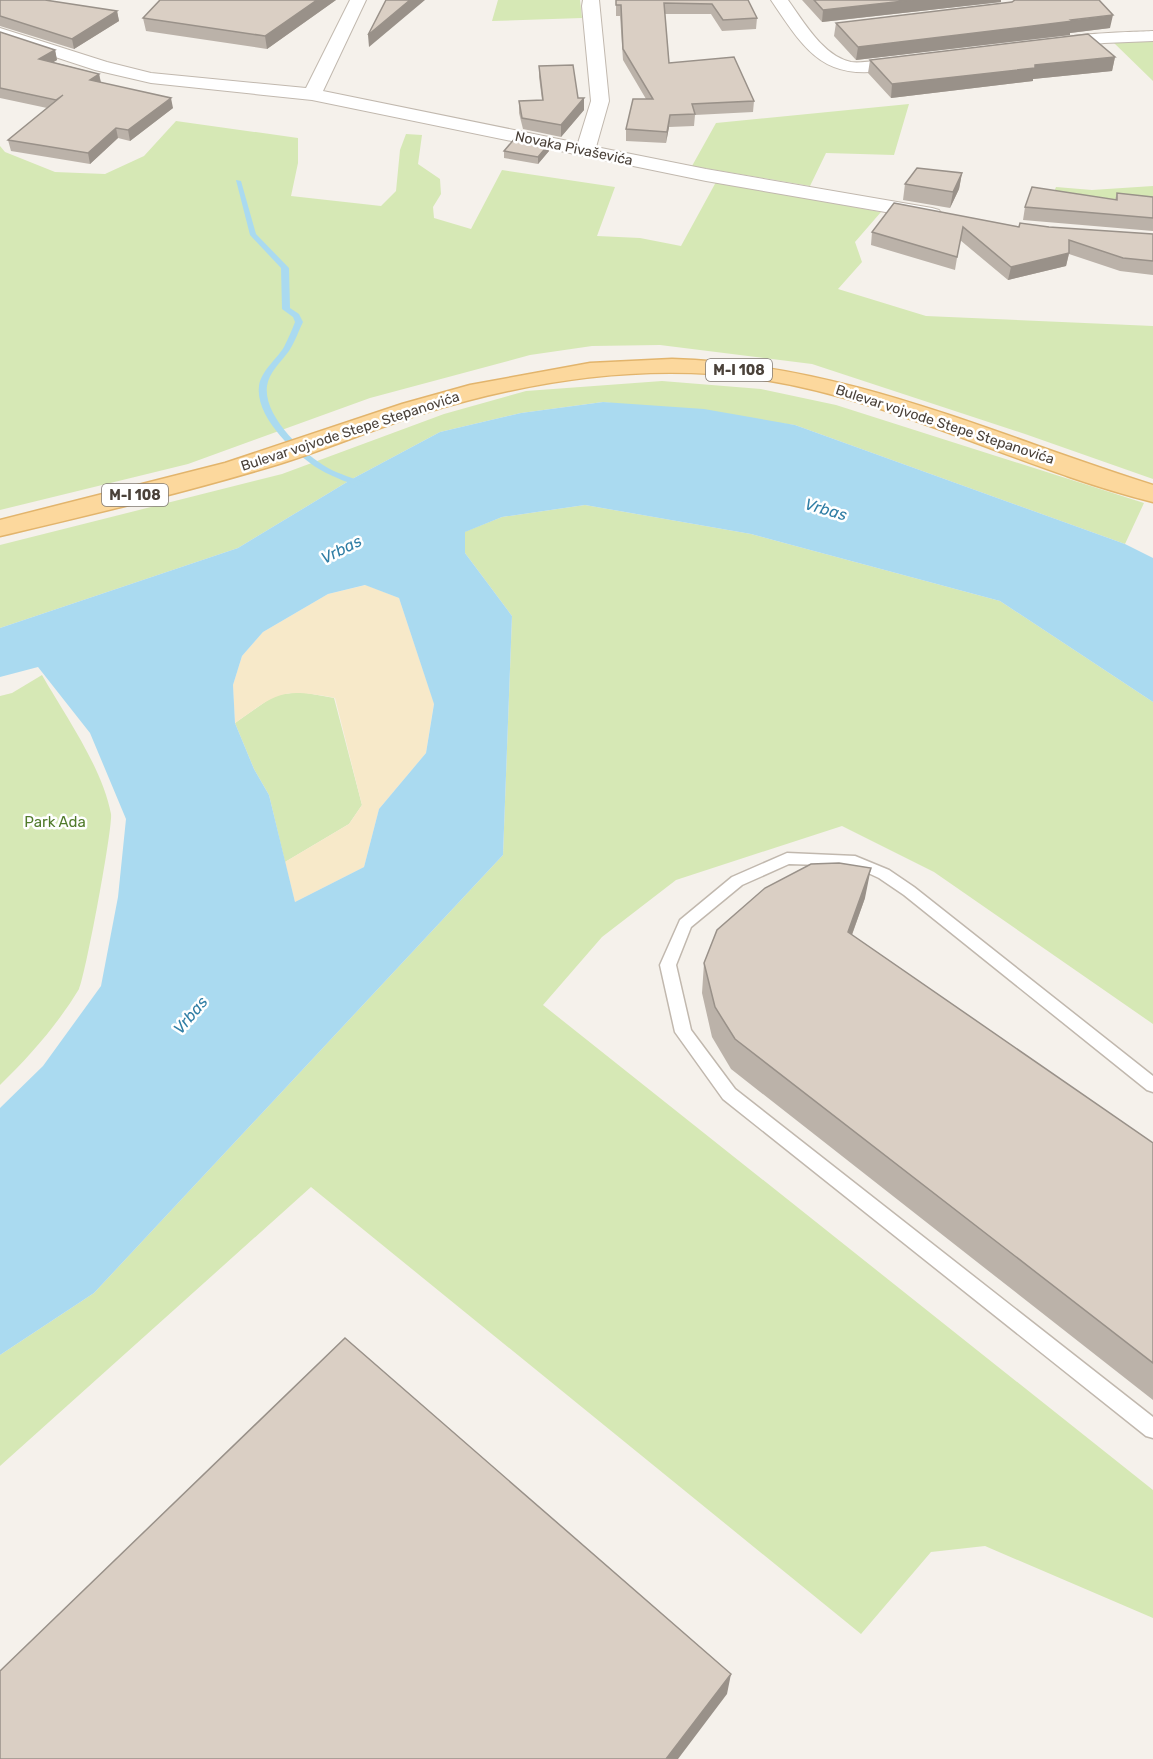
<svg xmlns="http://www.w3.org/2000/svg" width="1153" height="1759" font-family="Rubik,sans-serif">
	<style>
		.green { fill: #d6e8b5 }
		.sand { fill: #f7e9c9 }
		.water { fill: #aadaf0; fill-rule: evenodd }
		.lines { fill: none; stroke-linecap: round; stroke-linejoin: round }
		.stream { fill: #aadaf0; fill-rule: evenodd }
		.lane-casing { stroke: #c1b8ae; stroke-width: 3 }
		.street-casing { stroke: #c1b8ae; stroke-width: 2 }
		.primary-casing { stroke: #e2b46c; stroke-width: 3 }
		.lane { fill: #fff; fill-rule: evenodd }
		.street { fill: #fff; fill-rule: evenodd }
		.primary { fill: #fcd89d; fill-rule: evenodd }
		.wall { fill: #bbb2a9 }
		.shaded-wall { fill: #999189 }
		.building { fill: #dacfc4; stroke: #999189; stroke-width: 1.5 }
		.labels { text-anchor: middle; stroke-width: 5; stroke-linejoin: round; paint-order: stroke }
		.far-street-label { font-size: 14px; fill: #4a4139; stroke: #fff }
		.shield { fill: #fff; stroke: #807a74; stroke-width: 1.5 }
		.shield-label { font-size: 14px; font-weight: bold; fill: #4a4139 }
		.park-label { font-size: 15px; fill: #517b2c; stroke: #fff }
		.water-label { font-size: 16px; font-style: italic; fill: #307ea5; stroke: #fff }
	</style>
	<rect width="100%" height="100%" fill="#f5f1eb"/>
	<path class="green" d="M 498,0 L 580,0 L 582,18 L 492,21 Z
		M 1153,40 L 1153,81 L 1113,42 Z
		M 909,104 L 894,155 L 826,153 L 810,186 L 692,166 L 716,123 Z
		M 176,121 L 298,138 L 298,163 L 291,196 L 381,206 L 396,191 L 400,150 L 406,134 L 422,135 L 418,164 L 440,179 L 441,194 L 433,207 L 434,218 L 471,229 L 502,170 L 615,187 L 597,236 L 640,238 L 681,246 L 716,182 L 881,212 L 855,242 L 862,262 L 838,289 L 926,316 L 1153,326 L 1153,479 L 1025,434 L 812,364 L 660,345 L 592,346 L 530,355 L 370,398 L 188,464 L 0,510 L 0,146 L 5,152 L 55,172 L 105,174 L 144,156 Z
		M 1153,186 L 1153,199 L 1128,201 L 1054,192 L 1056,187 L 1092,190 Z
		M 662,381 L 761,389 L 836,405 L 1144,503 L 1125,544 L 795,425 L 603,402 L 521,413 L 440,432 L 352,479 L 238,548 L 0,628 L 0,545 L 282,474 L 444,414 L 526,391 Z
		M 585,505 L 751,534 L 1000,601 L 1153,702 L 1153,1024 L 934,872 L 842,826 L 676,880 L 602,937 L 543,1005 L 1153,1490 L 1153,1618 L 985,1546 L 931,1552 L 861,1634 L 311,1187 L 0,1466 L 0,1355 L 94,1293 L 503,855 L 512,616 L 465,553 L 464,532 L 502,517 Z
		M 42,675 C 66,717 102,767 111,814 C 113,827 85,978 79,989 C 58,1024 29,1057 0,1085 L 0,696 L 12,693 Z
		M 301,692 L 334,698 L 362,805 L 349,824 L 285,862 L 269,795 L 254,769 L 235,723 L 275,695 Z"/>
	<path class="sand" d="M 366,585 L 399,598 L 434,703 L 426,753 L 379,809 L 364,867 L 295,902 L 285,862 L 349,824 L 362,805 L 335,698 C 280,688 279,692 235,723 L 233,685 L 242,656 L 263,632 L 328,594 Z"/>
	<path class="water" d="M 603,402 L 704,409 L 795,425 L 1125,544 L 1153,558 L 1153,702 L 1000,601 L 751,534 L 585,505 L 502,517 L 465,532 L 465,553 L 512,616 L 503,855 L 94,1293 L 0,1355 L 0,1108 L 43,1066 L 101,986 L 118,897 L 126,819 L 90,733 L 38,667 L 0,677 L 0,628 L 238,548 L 352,479 L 440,432 L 521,413 ZM 365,585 L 399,598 L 434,704 L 426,753 L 379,809 L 364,867 L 295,902 L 269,795 L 254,769 L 235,723 L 233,685 L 242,656 L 263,632 L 328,594 Z"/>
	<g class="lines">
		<path class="stream" d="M 236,180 L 241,181 L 256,234 L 289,268 L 290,308 L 299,314 L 303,322 C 298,332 295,342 289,351 C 281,362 269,372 267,386 C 263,416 304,454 328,468 C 339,474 353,478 366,483 L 366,487 C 358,487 351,483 344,481 C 336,477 327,474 319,469 C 295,454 255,417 259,386 C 261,371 276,360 284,347 C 288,339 292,330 295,322 L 293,317 L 282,309 L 281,268 L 250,235 Z"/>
		<defs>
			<path id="lane" d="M 787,853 L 855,856 L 889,870 L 914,887 L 1153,1076 L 1153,1092 L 1147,1090 L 904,895 L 879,878 L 853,866 L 789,864 L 742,885 L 691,927 L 676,965 L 691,1030 L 735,1089 L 1153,1417 L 1153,1438 L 1146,1436 L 723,1099 L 675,1032 L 660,965 L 680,920 L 732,877 Z"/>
			<path id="street" d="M 350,0 L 366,0 L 323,91 L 578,143 L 591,101 L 582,6 L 583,0 L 599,0 L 609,101 L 596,147 L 706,169 L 932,208 L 939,210 L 942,214 L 939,218 L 932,220 L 706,181 L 312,100 L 151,83 L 95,70 L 0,39 L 0,28 L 107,62 L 151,73 L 306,88 Z
				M 771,0 L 788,0 C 804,22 823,56 851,62 C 867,65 912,51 920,62 C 914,70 899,69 889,70 C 822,81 805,50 771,0 Z
				M 1153,31 L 1153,41 L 1104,43 L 1052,50 L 1043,45 C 1052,33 1135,32 1153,31 Z"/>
			<path id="primary" d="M 672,359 C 846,364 991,434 1153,485 L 1153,502 C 1017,468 893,398 752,378 C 641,363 527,381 421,414 C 373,429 327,449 279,464 C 187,492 93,514 0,536 L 0,520 L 225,463 L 402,404 L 470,385 L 590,363 Z"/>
		</defs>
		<use href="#lane" class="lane-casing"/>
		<use href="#street" class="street-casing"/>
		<use href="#primary" class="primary-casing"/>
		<use href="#lane" class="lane"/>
		<use href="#street" class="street"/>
		<use href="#primary" class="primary"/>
	</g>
	<path class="wall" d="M 0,0 L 117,11 L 119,21 L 74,49 L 0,26 Z
		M 336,0 L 267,49 L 146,31 L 143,18 Z
		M 616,0 L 748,0 L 757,18 L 756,29 L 722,31 L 711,14 L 665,14 L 669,63 L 754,101 L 753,112 L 695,115 L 694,126 L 669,127 L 666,143 L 626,141 L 626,129 L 646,99 L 623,60 L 620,16 L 616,16 Z
		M 802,0 L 1001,0 L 1001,2 L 822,22 Z
		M 836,23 L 1110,28 L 1070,33 L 1070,35 L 856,60 L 834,36 Z
		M 0,32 L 55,50 L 57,60 L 53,62 L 99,74 L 101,82 L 173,108 L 130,141 L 118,138 L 90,164 L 11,151 L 8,140 L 47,108 L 0,98 Z
		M 1115,57 L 1112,71 L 1033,79 L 1033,81 L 891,98 L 868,73 L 870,60 Z
		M 539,66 L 578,98 L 584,98 L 584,110 L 561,137 L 523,129 L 519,113 L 519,101 L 542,100 L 539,77 Z
		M 549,144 L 549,151 L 538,164 L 504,158 L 504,151 Z
		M 962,173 L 959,189 L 950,208 L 903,200 L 905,184 Z
		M 1117,193 L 1153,197 L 1153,231 L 1023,220 L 1025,207 L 1115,200 Z
		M 894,203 L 1019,227 L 1049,227 L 1153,234 L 1153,275 L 1120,271 L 1069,254 L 1066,266 L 1008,280 L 960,240 L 955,270 L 871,245 L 872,232 Z
		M 865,898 L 852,935 L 1153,1143 L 1153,1400 L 731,1069 L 712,1037 L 702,993 L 704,963 Z"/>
	<path class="shaded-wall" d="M 317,0 L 336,0 L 267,49 L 265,36 Z
		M 410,0 L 425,0 L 369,47 L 368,35 Z
		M 913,0 L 1001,0 L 1001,2 L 822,22 L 823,10 Z
		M 117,11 L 119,21 L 74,49 L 72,39 Z
		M 1113,15 L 1110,28 L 1070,33 L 1070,35 L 856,60 L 858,47 Z
		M 55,50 L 57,60 L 42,69 L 39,59 Z
		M 1115,57 L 1112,71 L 1033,79 L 1033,81 L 891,98 L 892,84 L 1035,65 Z
		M 99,74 L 101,84 L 90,80 Z
		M 171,98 L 173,108 L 130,141 L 128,130 Z
		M 584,98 L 584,110 L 561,137 L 561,125 Z
		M 670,115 L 669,127 L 666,143 L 667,132 Z
		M 116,128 L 118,138 L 90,164 L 88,153 Z
		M 549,144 L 549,151 L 538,164 L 538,157 Z
		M 962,173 L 959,189 L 950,208 L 953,192 Z
		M 1069,253 L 1066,266 L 1008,280 L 1011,267 Z
		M 871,868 L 865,898 L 842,962 L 848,932 Z
		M 731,1674 L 727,1694 L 678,1759 L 666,1759 Z"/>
	<path class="building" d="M 0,0 L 45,0 L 117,11 L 72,39 L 0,16 Z
		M 160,0 L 317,0 L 265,36 L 143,18 Z
		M 386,0 L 410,0 L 368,35 Z
		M 616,0 L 748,0 L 757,18 L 723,20 L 712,4 L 664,3 L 669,63 L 734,57 L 754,101 L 692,104 L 695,114 L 670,115 L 667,132 L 626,129 L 633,99 L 653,99 L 623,49 L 621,5 L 616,5 Z
		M 814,0 L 913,0 L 823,10 Z
		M 1015,0 L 1099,0 L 1113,15 L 1071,20 L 1073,21 L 858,47 L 836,23 L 1012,2 Z
		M 0,32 L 55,50 L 39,59 L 99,74 L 90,80 L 171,98 L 128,130 L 116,128 L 88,153 L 8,140 L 63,95 L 56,100 L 0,88 Z
		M 1088,34 L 1115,57 L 1035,65 L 1035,68 L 892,84 L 870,60 Z
		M 573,65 L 578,98 L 584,98 L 561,125 L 522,118 L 519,101 L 543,100 L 539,66 Z
		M 516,137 L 549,144 L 538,157 L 504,151 Z
		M 917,168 L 962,173 L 953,192 L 905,184 Z
		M 1032,187 L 1117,200 L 1117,193 L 1153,197 L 1153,218 L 1025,207 Z
		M 894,203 L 1019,227 L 1020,223 L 1049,227 L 1153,234 L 1153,261 L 1123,258 L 1069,240 L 1069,253 L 1011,267 L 963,227 L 957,257 L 872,232 Z
		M 839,863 L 871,868 L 848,932 L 1153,1143 L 1153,1363 L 735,1039 L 715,1007 L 704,963 L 717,930 L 765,888 L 811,864 Z
		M 345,1338 L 731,1674 L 666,1759 L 0,1759 L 0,1671 Z"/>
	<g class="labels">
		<g class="far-street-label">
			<text transform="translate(574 148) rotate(12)" y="5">Novaka Pivaševića</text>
			<text transform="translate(945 424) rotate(18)" y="5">Bulevar vojvode Stepe Stepanovića</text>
			<text transform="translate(350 431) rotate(-18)" y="5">Bulevar vojvode Stepe Stepanovića</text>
		</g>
		<g class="shield">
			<rect x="706" y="359" width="66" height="22" rx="4.5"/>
			<rect x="102" y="484" width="66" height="22" rx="4.5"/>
		</g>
		<g class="shield-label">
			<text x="739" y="375">M-I 108</text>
			<text x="135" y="500">M-I 108</text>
		</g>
		<g class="park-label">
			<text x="55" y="827">Park Ada</text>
		</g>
		<g class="water-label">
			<text transform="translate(826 509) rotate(16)" y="6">Vrbas</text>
			<text transform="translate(341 549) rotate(-27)" y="6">Vrbas</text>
			<text transform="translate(190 1015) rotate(-50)" y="6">Vrbas</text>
		</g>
	</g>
</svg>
